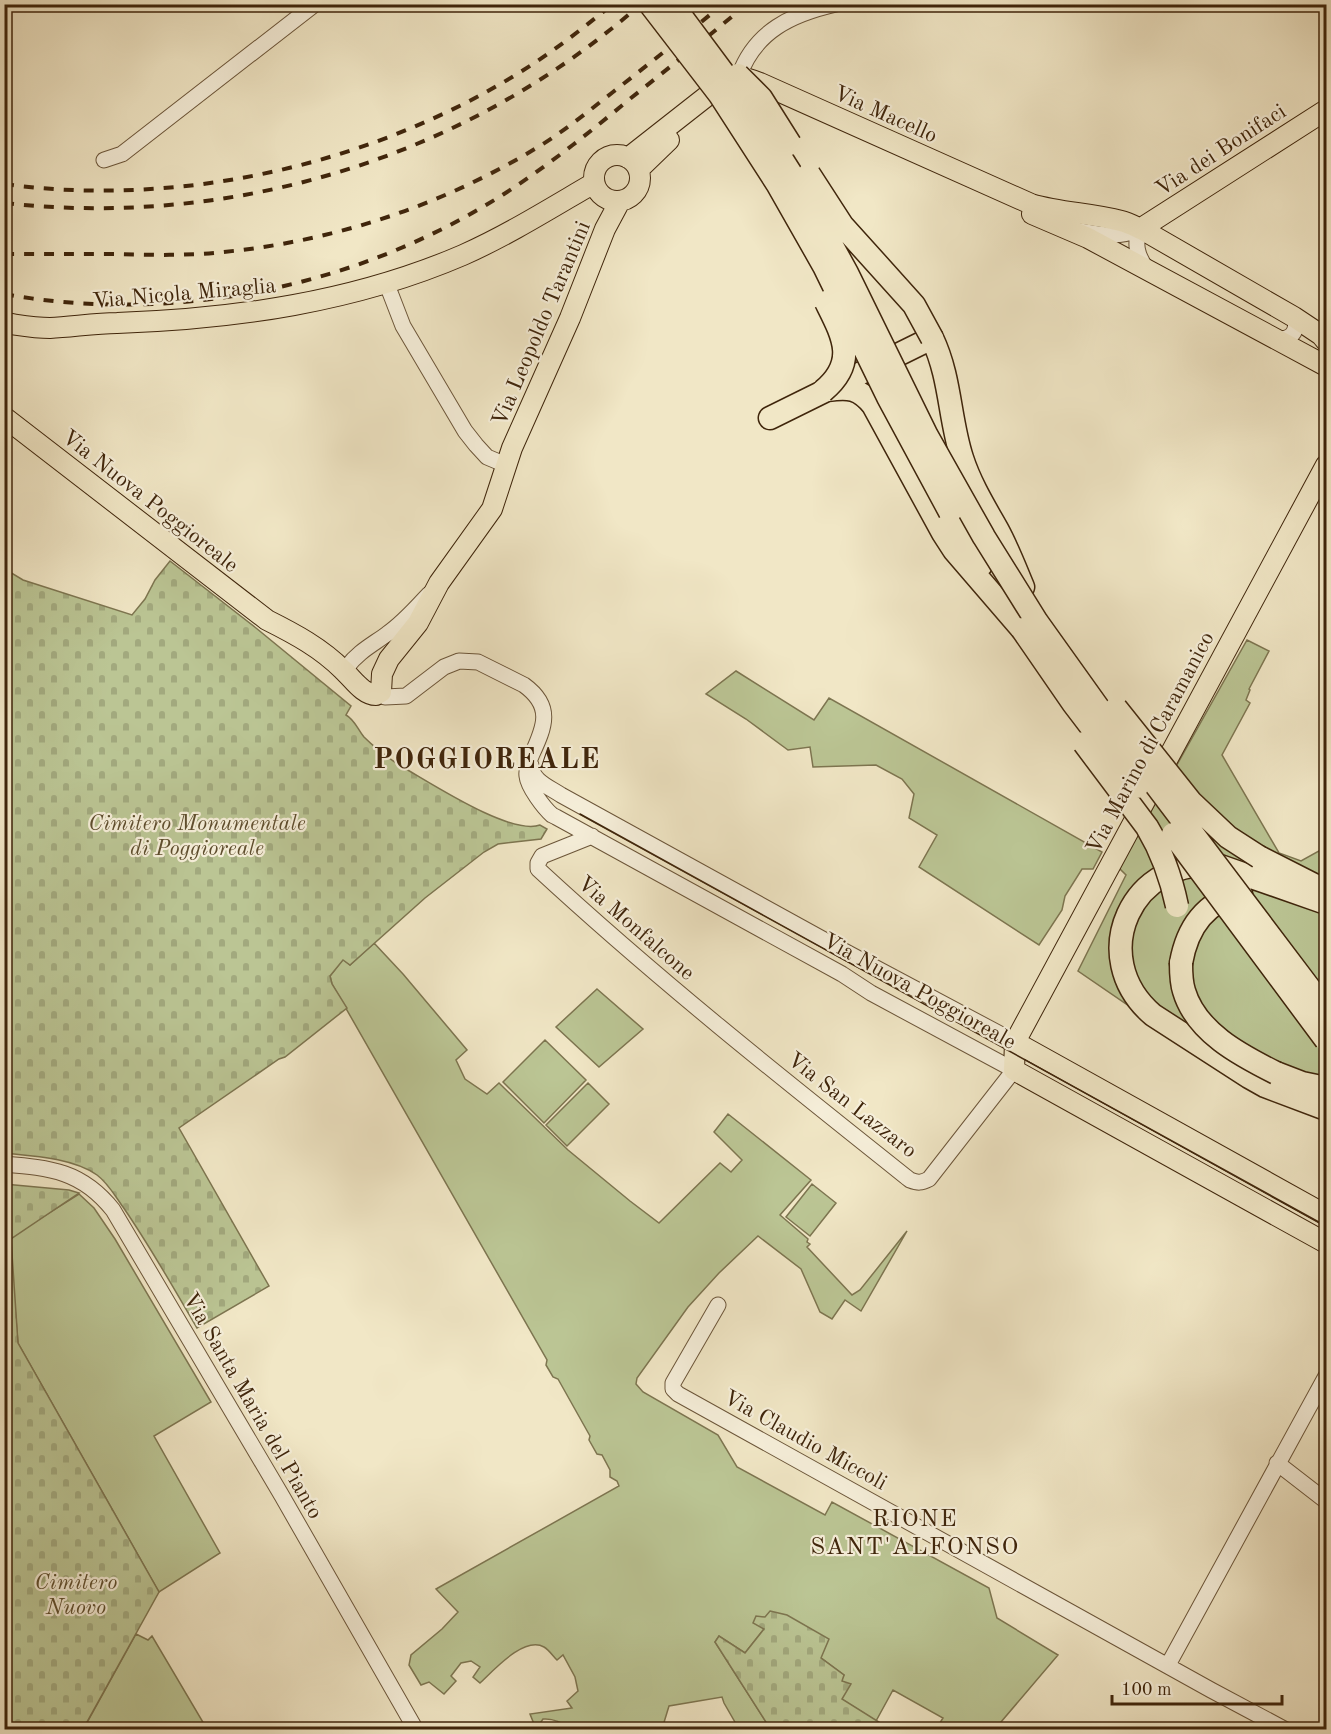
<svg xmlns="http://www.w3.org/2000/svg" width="1331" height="1734" font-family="'Old Standard TT',serif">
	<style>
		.green { fill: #bbc594; stroke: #7d7550; stroke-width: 1.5 }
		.cemetery { fill: url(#cemetery-stones); stroke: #7d7550; stroke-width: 1.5 }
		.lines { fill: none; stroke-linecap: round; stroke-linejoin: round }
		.minor-casing { stroke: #6c563a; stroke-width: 17 }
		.major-casing { stroke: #3f250b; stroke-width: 22 }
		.highway-casing { stroke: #3f250b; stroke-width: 25 }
		.minor { stroke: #f6efda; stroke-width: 15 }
		.major { stroke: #f1e7c6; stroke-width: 20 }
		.highway { stroke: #f1e7c6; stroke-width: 22 }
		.tram { stroke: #3f250b; stroke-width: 1.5 }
		.rail { stroke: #3f250b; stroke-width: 4; stroke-dasharray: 10 10; stroke-linecap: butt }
		.highway-bridge-casing { stroke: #3f250b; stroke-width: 25; stroke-linecap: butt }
		.highway-bridge { stroke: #f1e7c6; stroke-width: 22 }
		.labels { text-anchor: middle; stroke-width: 4.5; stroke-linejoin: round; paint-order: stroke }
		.street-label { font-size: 22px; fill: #3f250b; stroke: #f6efda }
		.park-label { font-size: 22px; font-style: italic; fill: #5e4d2d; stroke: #f6efda }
		.neighbourhood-label { font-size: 24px; letter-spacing: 1.5px; fill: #3f250b; stroke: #f6efda }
		.district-label { font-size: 28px; font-weight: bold; letter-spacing: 1.5px; fill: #3f250b; stroke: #f6efda }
	</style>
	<defs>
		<pattern id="cemetery-stones" width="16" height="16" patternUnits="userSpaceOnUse" patternTransform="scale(1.5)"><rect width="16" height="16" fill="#bbc594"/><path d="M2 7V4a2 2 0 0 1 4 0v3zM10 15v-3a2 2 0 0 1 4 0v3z" fill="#a2a97e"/></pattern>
	</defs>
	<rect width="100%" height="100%" fill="#f1e7c6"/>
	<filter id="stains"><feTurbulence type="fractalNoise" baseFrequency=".00333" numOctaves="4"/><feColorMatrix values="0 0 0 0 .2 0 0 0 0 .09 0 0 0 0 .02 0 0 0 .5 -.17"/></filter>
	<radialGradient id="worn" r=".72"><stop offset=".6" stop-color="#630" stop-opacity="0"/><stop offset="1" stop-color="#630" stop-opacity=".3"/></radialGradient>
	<path class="green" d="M 1247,640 L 1269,651 L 1249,689 L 1250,690 L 1246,700 L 1250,703 L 1222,755 L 1279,853 L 1301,861 L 1326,847 L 1326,881 L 1248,842 L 1240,853 L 1322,894 L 1229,861 L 1202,857 L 1179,860 L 1152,873 L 1128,902 L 1117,926 L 1113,949 L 1116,972 L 1128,994 L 1148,1018 L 1154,1008 C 1118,976 1118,919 1156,887 C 1162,882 1172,875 1180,873 C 1227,864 1283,892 1326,908 L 1326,1081 L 1317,1081 L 1272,1063 L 1266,1075 L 1291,1084 L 1326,1095 L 1326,1119 L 1148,1019 L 1078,971 L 1126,875 L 1119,868 Z
		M 736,671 L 814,720 L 829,698 L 1102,852 L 1093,869 L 1082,869 L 1065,896 L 1062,910 L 1039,945 L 919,867 L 937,835 L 909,818 L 914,794 L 902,779 L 876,765 L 813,767 L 810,747 L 788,750 L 746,719 L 706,694 Z
		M 374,943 L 403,974 L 467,1050 L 456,1060 L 465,1079 L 487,1094 L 499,1083 L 568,1150 L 630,1201 L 659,1223 L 720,1163 L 731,1172 L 742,1160 L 714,1132 L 728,1114 L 811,1180 L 780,1215 L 808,1239 L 807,1242 L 810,1244 L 807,1247 L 852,1295 L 860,1290 L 907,1231 L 861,1311 L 845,1300 L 832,1319 L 820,1312 L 801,1269 L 758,1236 L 719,1273 L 688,1307 L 637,1378 L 636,1384 L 643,1392 L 718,1435 L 737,1467 L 825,1515 L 832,1502 L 989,1588 L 997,1618 L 1058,1655 L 995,1729 L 936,1729 L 943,1718 L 893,1690 L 876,1721 L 841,1699 L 841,1681 L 844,1675 L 821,1658 L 764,1629 L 745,1653 L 719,1636 L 715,1642 L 766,1722 L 763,1729 L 739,1729 L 724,1703 L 722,1697 L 669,1706 L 662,1729 L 570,1729 C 562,1723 554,1718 543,1719 L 536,1729 L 530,1714 L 572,1708 L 567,1701 L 578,1691 L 575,1677 L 563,1655 L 557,1660 C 553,1656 549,1650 544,1647 C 524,1636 494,1670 480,1683 L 473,1677 L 480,1667 L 471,1661 L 461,1663 L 451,1676 L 456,1681 L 444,1694 L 429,1682 L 421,1685 L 409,1665 L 411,1655 L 442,1629 L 458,1612 L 436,1589 L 619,1486 L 617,1481 L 610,1477 L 610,1470 L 602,1455 L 597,1454 L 589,1440 L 590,1436 L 558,1379 L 553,1377 L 546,1365 L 547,1360 L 332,984 L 330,976 L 343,959 L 350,965 Z
		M 597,989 L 643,1029 L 599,1067 L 556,1027 Z
		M 545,1040 L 586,1080 L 544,1123 L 503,1082 Z
		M 588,1083 L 609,1104 L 567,1146 L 546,1125 Z
		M 812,1184 L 836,1203 L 810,1236 L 786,1217 Z
		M 79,1194 L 94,1208 L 115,1239 L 211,1402 L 154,1436 L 220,1553 L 159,1592 L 18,1343 L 9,1238 Z
		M 136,1634 L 148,1640 L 152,1636 L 207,1729 L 83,1730 Z"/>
	<path class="cemetery" d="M 170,561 L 256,628 L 351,706 L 346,715 C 355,720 358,730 364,737 C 375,748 387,757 399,765 C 428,781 510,836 540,825 L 547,829 L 541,839 L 498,844 L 484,852 L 425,898 L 350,965 L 343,960 L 330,976 L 332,984 L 347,1008 L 285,1057 L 279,1059 L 179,1128 L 269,1286 L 197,1328 C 173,1287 150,1246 123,1207 C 115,1196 108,1183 97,1175 C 73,1158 33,1156 4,1153 L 5,569 L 23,580 L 132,615 L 145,599 L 155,580 Z
		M 4,1184 L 69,1190 L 79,1193 L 11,1239 L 18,1343 L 159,1592 L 83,1729 L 5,1729 Z
		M 770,1611 L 787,1615 L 829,1639 L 821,1658 L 844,1675 L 842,1681 L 851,1684 L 842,1699 L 890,1729 L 763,1729 L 766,1722 L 715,1642 L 719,1636 L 745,1653 L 764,1629 L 753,1623 L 756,1616 L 765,1617 Z"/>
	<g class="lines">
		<defs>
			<path id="minor" d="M 739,76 C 755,31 792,14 836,4
				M 104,160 L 122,154 L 315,4
				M 1140,229 C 1134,244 1137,255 1146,268
				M 1081,231 C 1102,235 1120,238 1140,229
				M 386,282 L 403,326 L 465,431 L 476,445 L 487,457 L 506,465
				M 1276,339 C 1291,340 1299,332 1294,317
				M 347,667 C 358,652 372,645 387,634 C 403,623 416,608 429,594
				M 385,697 L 406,696 L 444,667 L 459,661 L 478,662 L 524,685 C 553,706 545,726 532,754 C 529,761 526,769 527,776 C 528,787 544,808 552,815 L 556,817 L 842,974 L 871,993 L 1014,1070 L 929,1179 C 921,1183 918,1183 910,1180 C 783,1079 657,979 538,869 L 538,863 L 542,856 L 592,836
				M 531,765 C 532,781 549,787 561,795 L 846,952 L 1015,1042
				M 4,1164 C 51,1168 82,1171 113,1210 L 282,1496 L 416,1730
				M 718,1305 L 673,1383 L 673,1389 L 678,1394 L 1211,1690 L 1286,1730
				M 1277,1463 L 1326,1501
				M 1168,1665 L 1326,1376"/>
			<path id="major" d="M594 178a23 23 0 1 1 46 0a23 23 0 1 1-46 0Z
				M 628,158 L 721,85 C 737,75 742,76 760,83 L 1031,204 C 1061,213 1091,213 1121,221 C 1129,223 1136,227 1143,230 L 1294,317 L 1321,335 L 1326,341
				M 639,169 L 669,140
				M 1032,214 L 1088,238 L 1326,366
				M 1140,229 L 1326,110
				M 4,323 C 19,325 34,328 50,328 C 72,327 95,323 117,323 C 235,319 354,302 463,255 C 508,235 551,208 594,183
				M 4,417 L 267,620 C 295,634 321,648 343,670 C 353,679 363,695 376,695 L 381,692 L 382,674 L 389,659 L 418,623 L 439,583 L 492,509 L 512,448 L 570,318 L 605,229 L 620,201
				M 1326,465 L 1015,1042 L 1014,1070 L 1326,1243
				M 1015,1042 L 1326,1215"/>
			<path id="highway" d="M 828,390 C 849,387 859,388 873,405 L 943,533 L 954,550 L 1022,629
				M 770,418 L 932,338 C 951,378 949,418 962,458 C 970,483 984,506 997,529 C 1007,547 1015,568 1023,587
				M 950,512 L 981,565
				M 1259,857 L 1320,888
				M 1326,903 L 1220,866 C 1132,854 1085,957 1153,1015 L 1249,1077 L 1265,1086 L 1326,1109
				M 1181,963 C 1187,929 1205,901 1241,894
				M 1276,1073 L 1302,1083 L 1326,1088"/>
		</defs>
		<use href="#minor" class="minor-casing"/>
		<use href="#major" class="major-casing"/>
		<use href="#highway" class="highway-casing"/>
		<use href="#minor" class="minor"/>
		<use href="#major" class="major"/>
		<use href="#highway" class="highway"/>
		<path class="tram" d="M 580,814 L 1326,1226"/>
		<path class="rail" d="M 4,184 C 185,209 384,162 536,62 C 563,44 588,24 613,4
			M 4,203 C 234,229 467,157 641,4
			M 4,254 C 41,254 77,254 114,254 C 150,255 187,256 223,252 C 337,241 446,204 543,144 C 568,128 590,110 613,92 C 650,63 687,34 723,4
			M 4,294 C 175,325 358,287 504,194 C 549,165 590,132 631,98 C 670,67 709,36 747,4"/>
		<defs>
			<path id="highway-bridge" d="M 650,4 L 720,95 L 778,185 L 824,266 L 888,397 L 950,512
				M 672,4 L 733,86 L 778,153 L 802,191 L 847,273 L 927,436 L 984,537 L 1037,622 L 1112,727 L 1326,1010
				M 738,75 L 761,98 L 790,144
				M 809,174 L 842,225 L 914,305 L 932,338
				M 823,391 C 858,362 843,336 826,302
				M 1022,629 L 1073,703 L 1137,787
				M 1116,708 L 1191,802 L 1228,837 L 1259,857
				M 1084,743 L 1147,827 C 1162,852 1171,877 1177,906
				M 1173,834 L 1326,1040
				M 1181,963 C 1181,972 1181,982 1184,991 C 1196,1032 1240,1055 1276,1073"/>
		</defs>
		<use href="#highway-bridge" class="highway-bridge-casing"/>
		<use href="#highway-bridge" class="highway-bridge"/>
	</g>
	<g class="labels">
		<g class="street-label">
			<text transform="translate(886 113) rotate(24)" y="8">Via Macello</text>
			<text transform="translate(1220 149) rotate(-33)" y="8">Via dei Bonifaci</text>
			<text transform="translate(184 292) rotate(-5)" y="8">Via Nicola Miraglia</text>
			<text transform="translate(540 323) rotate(-67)" y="8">Via Leopoldo Tarantini</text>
			<text transform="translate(151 500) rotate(38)" y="8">Via Nuova Poggioreale</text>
			<text transform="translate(1149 742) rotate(-62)" y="8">Via Marino di Caramanico</text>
			<text transform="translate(637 927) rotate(41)" y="8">Via Monfalcone</text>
			<text transform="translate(920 990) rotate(29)" y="8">Via Nuova Poggioreale</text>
			<text transform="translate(853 1104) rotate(38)" y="8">Via San Lazzaro</text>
			<text transform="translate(254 1405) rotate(60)" y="8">Via Santa Maria del Pianto</text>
			<text transform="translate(806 1439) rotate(29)" y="8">Via Claudio Miccoli</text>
		</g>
		<g class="park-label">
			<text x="197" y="830">Cimitero Monumentale<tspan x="197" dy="25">di Poggioreale</tspan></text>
			<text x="76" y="1589">Cimitero<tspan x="76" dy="25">Nuovo</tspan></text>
		</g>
		<g class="neighbourhood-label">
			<text x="915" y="1526">RIONE<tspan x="915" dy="28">SANT'ALFONSO</tspan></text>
		</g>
		<g class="district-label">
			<text x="487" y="768">POGGIOREALE</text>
		</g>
	</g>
	<rect width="1331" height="1734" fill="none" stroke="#f1e7c6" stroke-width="24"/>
	<rect x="6" y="6" width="1319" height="1722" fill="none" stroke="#3f250b" stroke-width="3"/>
	<rect x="12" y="12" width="1307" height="1710" fill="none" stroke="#3f250b" stroke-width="1.5"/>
	<path d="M1112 1695v9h170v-9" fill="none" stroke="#3f250b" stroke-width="3"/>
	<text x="1121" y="1695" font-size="18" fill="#3f250b" stroke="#f6efda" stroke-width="4.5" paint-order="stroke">100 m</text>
	<rect width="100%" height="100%" filter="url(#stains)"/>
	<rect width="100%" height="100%" fill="url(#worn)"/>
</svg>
